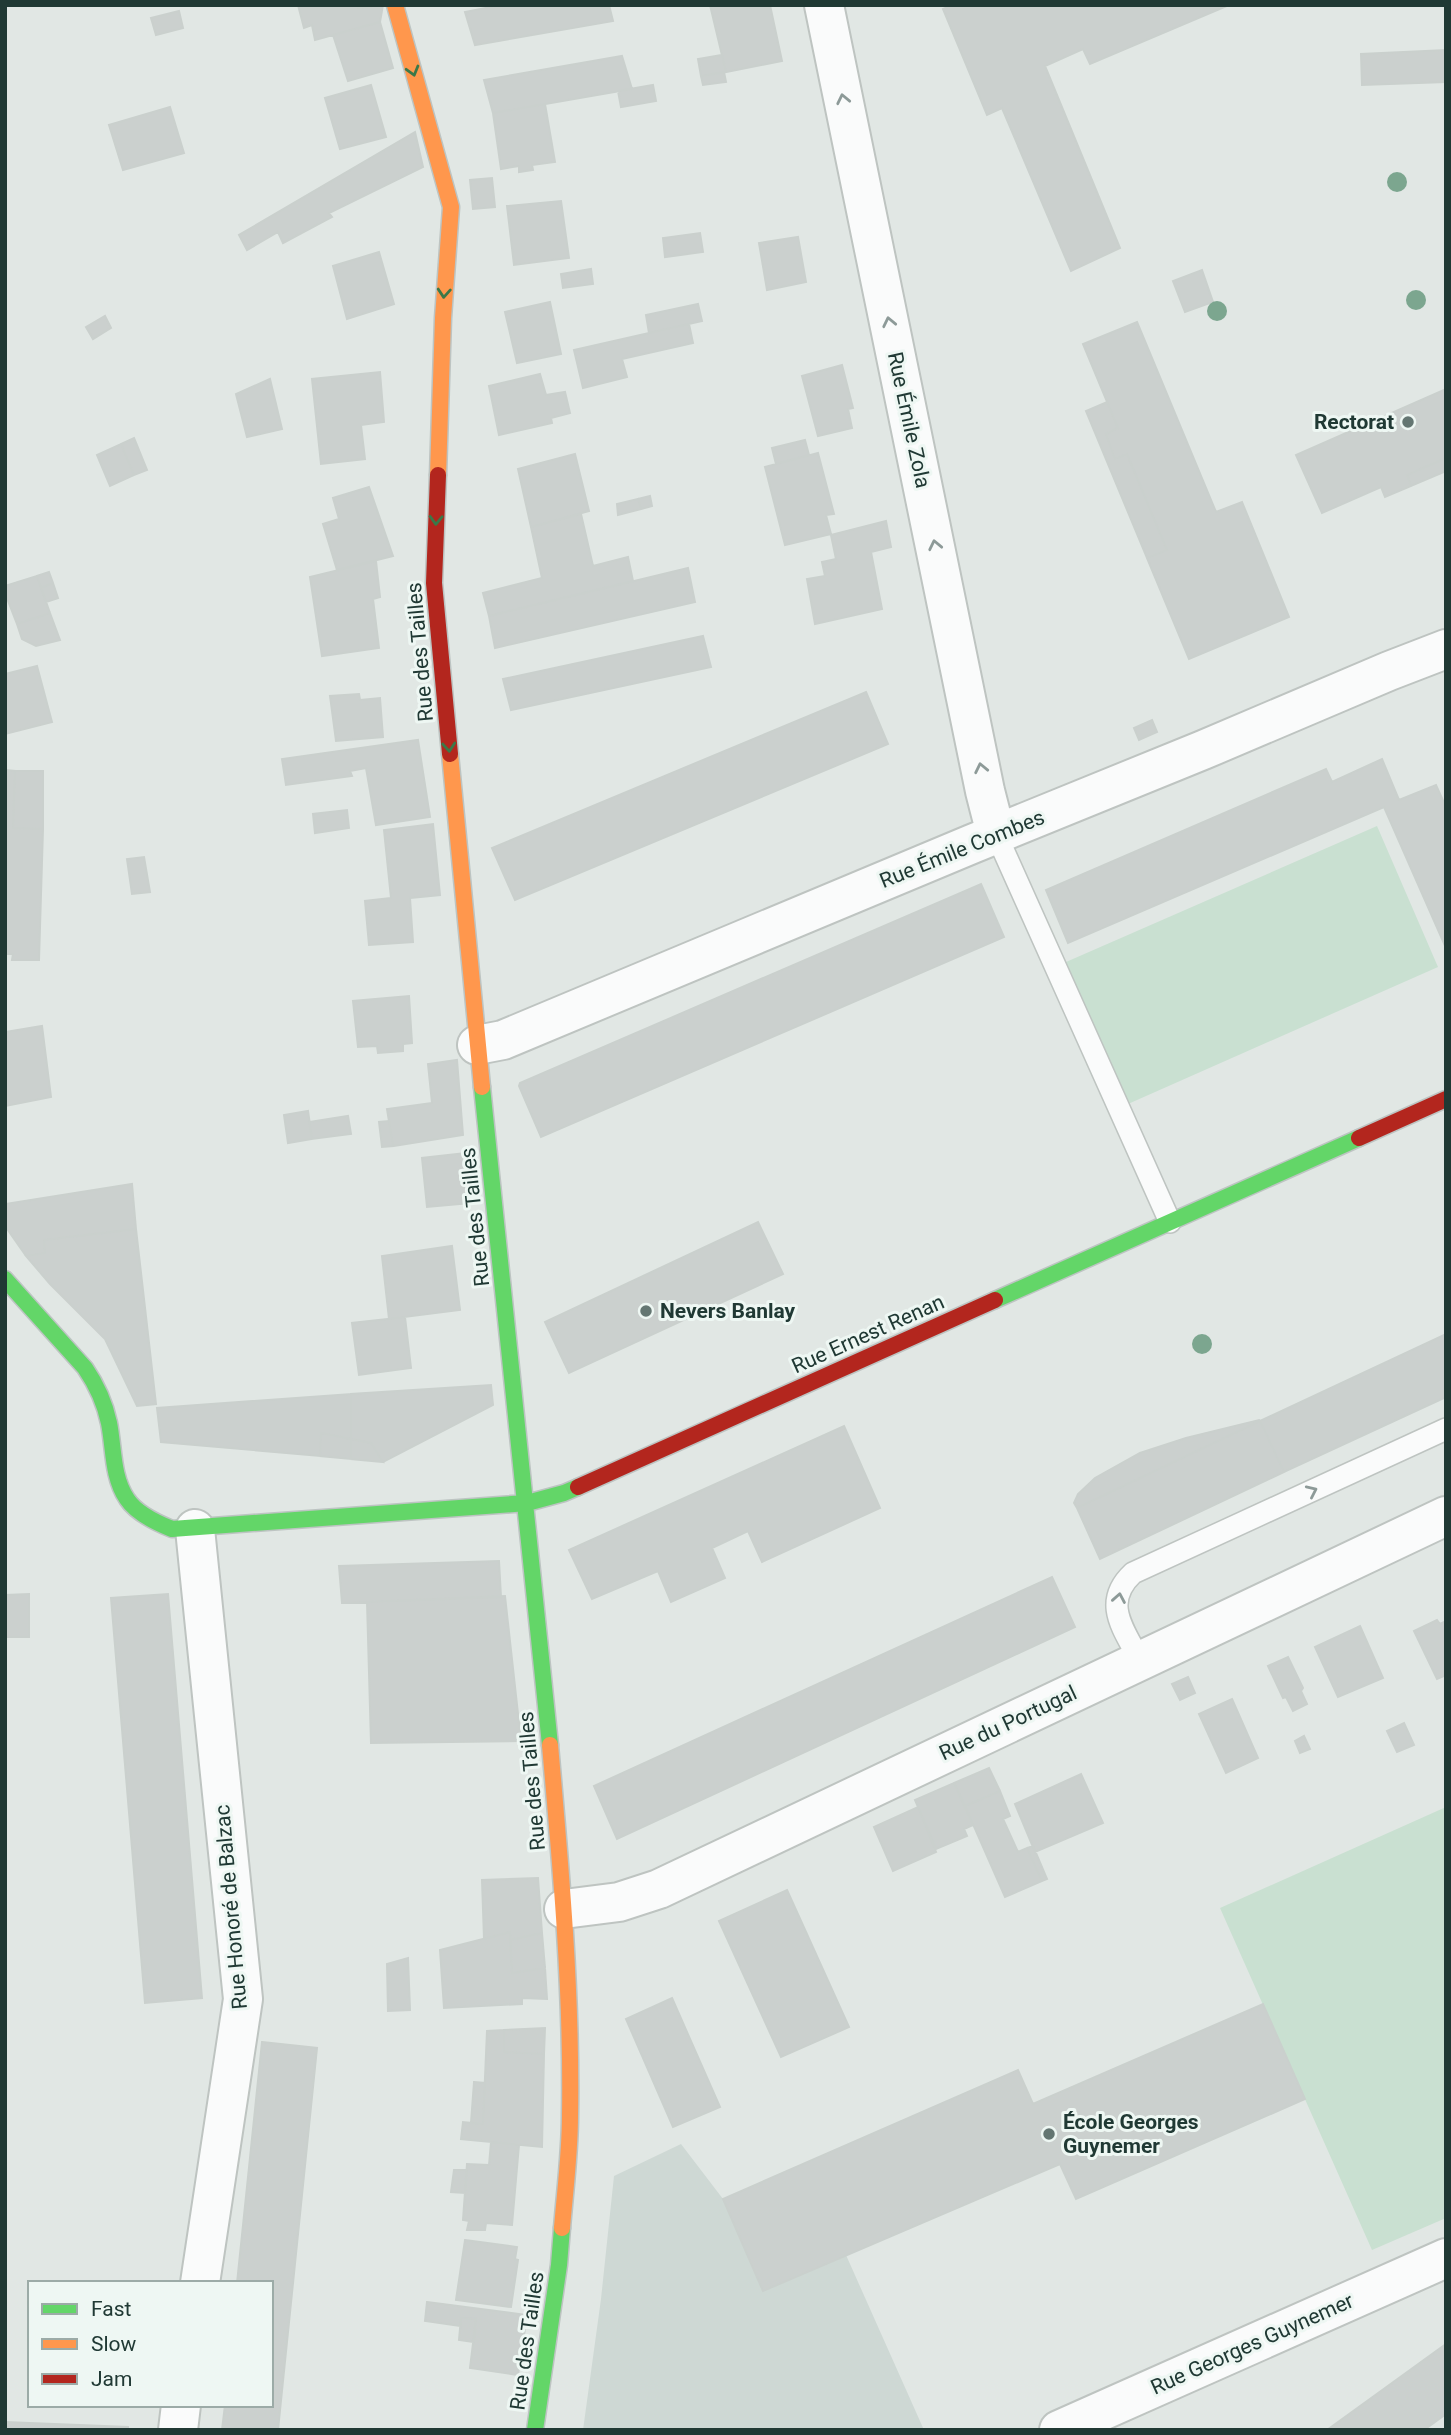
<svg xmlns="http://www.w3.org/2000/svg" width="1451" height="2435" font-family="Roboto,sans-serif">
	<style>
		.built { fill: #ced8d4 }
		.green { fill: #c9e0d1 }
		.building { fill: #cbd0ce; stroke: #cad0cd; stroke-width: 2 }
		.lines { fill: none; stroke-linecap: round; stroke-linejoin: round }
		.lane-casing { stroke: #bec4c1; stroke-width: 24 }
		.street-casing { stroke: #bec4c1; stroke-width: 42 }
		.fast-casing { stroke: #bdc4c2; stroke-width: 19 }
		.slow-casing { stroke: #bdc4c2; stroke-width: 19 }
		.jam-casing { stroke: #bdc4c2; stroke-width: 19 }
		.lane { stroke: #fafbfb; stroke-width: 21 }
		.street { stroke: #fafbfb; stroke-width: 38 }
		.fast { stroke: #63d668; stroke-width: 16 }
		.slow { stroke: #ff974d; stroke-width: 16 }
		.jam { stroke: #b3261e; stroke-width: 16 }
		.tree { fill: #7ca68f }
		.oneway { stroke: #3b7849 }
		.oneway2 { stroke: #8d9a98 }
		.poi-dot { fill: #647672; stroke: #eef7f3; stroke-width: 2.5 }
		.labels { text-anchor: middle; stroke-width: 6; stroke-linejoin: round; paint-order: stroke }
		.street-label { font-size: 21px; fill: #203934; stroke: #eef7f3 }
		.poi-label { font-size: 21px; font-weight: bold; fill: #203934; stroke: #eef7f3; text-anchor: start }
	</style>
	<rect width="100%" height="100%" fill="#e1e7e4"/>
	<path class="built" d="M 681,2144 L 723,2199 L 805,2163 L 924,2430 L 583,2430 L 601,2299 L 614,2176 Z"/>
	<path class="green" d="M 1377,826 L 1438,967 L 1128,1104 L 1066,962 Z
		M 1446,1807 L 1446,2218 L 1372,2250 L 1220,1908 Z"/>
	<path class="building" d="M 298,5 L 357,5 L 358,8 L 383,5 L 380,22 L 315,40 L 312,25 L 304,28 Z
		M 501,5 L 609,5 L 613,21 L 475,45 L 465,12 Z
		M 710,5 L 770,5 L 782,61 L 726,72 Z
		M 952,5 L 1229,5 L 1090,64 L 1083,49 L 1045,66 L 1120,248 L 1071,271 L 1002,108 L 987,115 L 943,9 Z
		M 179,11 L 183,28 L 156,35 L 151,18 Z
		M 380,22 L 393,68 L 348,81 L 333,35 Z
		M 1446,50 L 1446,82 L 1362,85 L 1361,54 Z
		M 722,55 L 726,72 L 701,76 L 698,59 Z
		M 622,56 L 632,89 L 493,113 L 484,80 Z
		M 724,72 L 726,82 L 703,85 L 701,76 Z
		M 371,85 L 386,137 L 340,149 L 325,98 Z
		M 653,85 L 656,101 L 621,107 L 618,91 Z
		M 545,104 L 555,162 L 532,165 L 533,170 L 519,172 L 519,166 L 501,169 L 493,113 Z
		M 170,107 L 184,153 L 123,170 L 109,125 Z
		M 415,132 L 423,167 L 329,213 L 332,217 L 283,243 L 278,232 L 247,250 L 239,235 Z
		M 492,178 L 495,207 L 473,209 L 470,180 Z
		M 561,201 L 569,258 L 514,265 L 507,206 Z
		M 700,233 L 703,252 L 665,257 L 663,238 Z
		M 798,237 L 806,282 L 767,290 L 759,243 Z
		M 379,252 L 394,304 L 347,319 L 333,266 Z
		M 591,269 L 593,284 L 563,288 L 561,274 Z
		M 1202,270 L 1213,302 L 1185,312 L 1173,281 Z
		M 550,302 L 561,354 L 517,363 L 505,312 Z
		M 698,304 L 702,321 L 649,333 L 646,315 Z
		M 105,316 L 111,328 L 93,339 L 86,327 Z
		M 1137,322 L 1216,512 L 1242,502 L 1289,617 L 1189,659 L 1147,558 L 1167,550 L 1127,454 L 1115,459 L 1106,434 L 1118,428 L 1083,344 Z
		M 689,324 L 693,343 L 622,359 L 627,377 L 583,388 L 574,350 Z
		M 842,365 L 853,408 L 848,409 L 852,428 L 818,436 L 802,376 Z
		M 380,372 L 384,422 L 361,425 L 365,459 L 321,464 L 312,379 Z
		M 540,374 L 546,395 L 565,392 L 570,413 L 551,418 L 552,423 L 499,435 L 489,386 Z
		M 270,379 L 282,429 L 247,437 L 236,394 Z
		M 1446,389 L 1446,458 L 1407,475 L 1411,486 L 1385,497 L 1381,487 L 1322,513 L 1296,455 Z
		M 1107,402 L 1118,428 L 1106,434 L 1115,459 L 1127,454 L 1167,550 L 1147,558 L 1086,411 Z
		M 134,438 L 147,470 L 134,475 L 121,444 Z
		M 805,440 L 809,455 L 776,464 L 772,448 Z
		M 121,444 L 134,475 L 110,486 L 97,455 Z
		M 818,453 L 834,514 L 826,515 L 831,534 L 785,545 L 765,467 Z
		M 575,454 L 589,511 L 531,527 L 518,469 Z
		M 1446,458 L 1446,471 L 1411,486 L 1407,475 Z
		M 369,487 L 393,556 L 337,570 L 323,524 L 339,519 L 333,498 Z
		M 650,496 L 652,506 L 641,509 L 638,499 Z
		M 638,499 L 641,509 L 618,515 L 617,504 Z
		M 581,514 L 593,566 L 628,557 L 633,581 L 489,616 L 483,593 L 542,578 L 531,527 Z
		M 886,521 L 891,547 L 871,552 L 882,609 L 815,624 L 807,579 L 825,576 L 822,562 L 836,559 L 831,535 Z
		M 376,561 L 380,597 L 373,599 L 379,648 L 322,656 L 310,577 Z
		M 688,568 L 695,602 L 495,648 L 489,616 Z
		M 49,572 L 53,583 L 41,588 L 37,576 Z
		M 37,576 L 50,613 L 17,624 L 5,593 L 5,586 Z
		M 53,583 L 58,598 L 46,602 L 41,588 Z
		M 50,613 L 60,640 L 36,646 L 22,639 L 17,624 Z
		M 703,636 L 711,667 L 511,710 L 503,679 Z
		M 37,666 L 52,722 L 5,734 L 5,674 Z
		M 866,692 L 888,744 L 515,900 L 492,848 Z
		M 359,694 L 360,700 L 380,698 L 383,737 L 336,741 L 330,696 Z
		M 1152,720 L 1157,732 L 1139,740 L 1134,728 Z
		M 418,740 L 430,817 L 376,825 L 366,768 L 350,771 L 352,776 L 286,785 L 282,759 Z
		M 1382,759 L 1399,800 L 1436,785 L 1446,807 L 1446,948 L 1384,807 L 1068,943 L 1046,890 L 1326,769 L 1332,782 Z
		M 5,770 L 15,771 L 13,828 L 43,829 L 39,960 L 12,960 L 13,954 L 5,954 Z
		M 15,771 L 43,771 L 43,829 L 13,828 Z
		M 347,810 L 349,828 L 315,833 L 313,814 Z
		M 433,824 L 440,895 L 410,898 L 413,942 L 369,945 L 365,901 L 391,898 L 384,830 Z
		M 144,857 L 150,892 L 132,894 L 127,859 Z
		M 981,884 L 1004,937 L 541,1137 L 519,1086 L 520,1083 Z
		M 409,996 L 412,1043 L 403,1044 L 403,1051 L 378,1053 L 377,1046 L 358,1047 L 353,1001 Z
		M 42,1026 L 51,1097 L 5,1106 L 5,1032 Z
		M 457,1060 L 463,1135 L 393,1146 L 387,1109 L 432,1103 L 428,1064 Z
		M 308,1111 L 312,1139 L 288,1143 L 284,1115 Z
		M 348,1116 L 351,1134 L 312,1139 L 309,1122 Z
		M 389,1121 L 393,1146 L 382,1147 L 379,1122 Z
		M 465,1153 L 470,1203 L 427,1207 L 422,1158 Z
		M 132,1184 L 136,1229 L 44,1240 L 45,1253 L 26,1256 L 5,1226 L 5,1204 Z
		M 758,1222 L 783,1274 L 569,1373 L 545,1322 Z
		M 136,1229 L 156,1404 L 137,1406 L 105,1339 L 50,1284 L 26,1256 L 45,1253 L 44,1240 Z
		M 452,1246 L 460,1310 L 389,1319 L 382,1256 Z
		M 405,1317 L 411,1368 L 359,1375 L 352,1323 Z
		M 1446,1334 L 1446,1397 L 1284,1472 L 1260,1421 Z
		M 491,1385 L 493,1405 L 383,1462 L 371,1443 L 351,1439 L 351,1394 Z
		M 351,1394 L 351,1439 L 321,1433 L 320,1456 L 161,1442 L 157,1408 Z
		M 1259,1420 L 1260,1421 L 1077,1508 L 1074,1503 L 1078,1494 L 1095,1478 L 1140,1453 L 1186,1438 Z
		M 1260,1421 L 1284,1472 L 1100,1559 L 1077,1508 Z
		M 844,1426 L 880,1508 L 762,1562 L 748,1531 L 712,1548 L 725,1578 L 671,1602 L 658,1571 L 592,1599 L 569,1550 Z
		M 321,1433 L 351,1439 L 351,1459 L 320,1456 Z
		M 351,1439 L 371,1443 L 383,1462 L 351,1459 Z
		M 499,1561 L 501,1597 L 342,1603 L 339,1566 Z
		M 1052,1577 L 1075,1627 L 617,1839 L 594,1786 Z
		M 29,1594 L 29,1637 L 5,1637 L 5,1595 Z
		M 168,1594 L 202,1998 L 145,2003 L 111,1598 Z
		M 505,1596 L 521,1741 L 371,1743 L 367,1602 Z
		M 1437,1620 L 1440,1624 L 1446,1621 L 1446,1675 L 1437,1679 L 1414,1631 Z
		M 1360,1626 L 1383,1678 L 1338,1697 L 1315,1647 Z
		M 1288,1657 L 1303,1688 L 1301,1691 L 1307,1704 L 1293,1711 L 1286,1697 L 1283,1698 L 1268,1666 Z
		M 1188,1677 L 1195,1693 L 1180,1700 L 1172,1684 Z
		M 1232,1699 L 1258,1758 L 1226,1773 L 1199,1714 Z
		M 1404,1723 L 1414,1745 L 1397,1752 L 1387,1731 Z
		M 1304,1736 L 1310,1749 L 1300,1753 L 1295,1741 Z
		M 989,1768 L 1000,1791 L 965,1806 L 954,1783 Z
		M 1081,1774 L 1103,1823 L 1035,1852 L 1015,1804 Z
		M 954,1783 L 973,1825 L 964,1829 L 967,1836 L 936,1849 L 915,1800 Z
		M 1000,1791 L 1010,1816 L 1003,1819 L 1018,1852 L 1027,1848 L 1042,1881 L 1005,1897 L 965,1806 Z
		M 918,1807 L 936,1852 L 893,1871 L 874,1827 Z
		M 1033,1846 L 1047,1879 L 1042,1881 L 1027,1848 Z
		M 538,1878 L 542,1933 L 510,1940 L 510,1932 L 484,1939 L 482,1880 Z
		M 787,1890 L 849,2027 L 781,2057 L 719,1921 Z
		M 510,1932 L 512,1973 L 545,1968 L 547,1999 L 522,1998 L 522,2004 L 444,2008 L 440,1950 Z
		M 542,1933 L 545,1968 L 512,1973 L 510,1940 Z
		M 408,1958 L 410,2010 L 388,2011 L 387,1964 Z
		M 672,1998 L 720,2107 L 673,2127 L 626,2019 Z
		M 1263,2004 L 1305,2099 L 1076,2199 L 1060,2164 L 763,2291 L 723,2199 L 1018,2070 L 1033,2104 Z
		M 545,2028 L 544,2054 L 504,2052 L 504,2030 Z
		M 504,2030 L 504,2052 L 544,2054 L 542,2147 L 461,2139 L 463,2122 L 483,2124 L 487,2031 Z
		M 262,2042 L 317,2048 L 278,2430 L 222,2430 L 225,2405 L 271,2405 L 271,2283 L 237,2283 Z
		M 474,2082 L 485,2083 L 483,2124 L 471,2123 Z
		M 491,2142 L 519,2145 L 512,2225 L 486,2223 L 485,2230 L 467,2230 L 469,2221 L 463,2220 L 467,2164 L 489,2165 Z
		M 454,2170 L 467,2170 L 465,2193 L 451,2192 Z
		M 465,2240 L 517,2247 L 515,2259 L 518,2260 L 511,2307 L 456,2300 Z
		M 427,2302 L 527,2315 L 518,2375 L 470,2368 L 476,2319 L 461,2318 L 461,2326 L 425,2321 Z
		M 461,2318 L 476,2319 L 474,2342 L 459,2340 Z
		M 1446,2344 L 1446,2414 L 1424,2430 L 1327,2430 Z
		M 5,2422 L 128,2427 L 128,2430 L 5,2430 Z"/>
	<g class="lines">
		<defs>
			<path id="lane" d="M 996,834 L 1170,1222
				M 1140,1661 C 1124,1629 1101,1603 1133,1573 L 1446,1429"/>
			<path id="street" d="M 824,5 L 985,791 L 996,834
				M 477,1045 L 503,1040 L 972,844 L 1203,750 L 1389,671 L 1446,649
				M 195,1529 L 243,1999 L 200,2283
				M 564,1909 L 619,1902 L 659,1889 L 1446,1516
				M 178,2430 L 181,2405
				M 1059,2430 L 1446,2258"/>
			<path id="fast" d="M 482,1087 L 550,1745
				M 5,1279 L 85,1368 C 96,1384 105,1404 109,1423 C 114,1448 112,1477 127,1499 C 136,1513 157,1523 172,1529 L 527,1503 L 564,1493 L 578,1487
				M 995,1300 L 1359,1138
				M 535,2430 L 559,2265 L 562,2228"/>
			<path id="slow" d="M 395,5 L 451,207 L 443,318 L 438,475
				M 450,754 L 482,1087
				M 550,1745 C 561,1869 572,1992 570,2116 C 570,2153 565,2191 562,2228"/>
			<path id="jam" d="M 438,475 L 434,583 L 450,754
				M 1359,1138 L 1446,1099
				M 578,1487 L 995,1300"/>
		</defs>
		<use href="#lane" class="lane-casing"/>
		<use href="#street" class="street-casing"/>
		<use href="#fast" class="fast-casing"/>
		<use href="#slow" class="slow-casing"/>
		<use href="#jam" class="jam-casing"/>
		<use href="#lane" class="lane"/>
		<use href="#street" class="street"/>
		<use href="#fast" class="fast"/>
		<use href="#slow" class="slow"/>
		<use href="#jam" class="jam"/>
	</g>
	<g class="tree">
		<circle cx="1397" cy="182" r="10"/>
		<circle cx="1416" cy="300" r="10"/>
		<circle cx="1217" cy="311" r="10"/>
		<circle cx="1202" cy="1344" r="10"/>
	</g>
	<defs><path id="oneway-chevron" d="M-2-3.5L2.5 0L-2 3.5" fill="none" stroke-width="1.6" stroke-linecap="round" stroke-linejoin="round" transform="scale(1.75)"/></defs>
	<g class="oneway">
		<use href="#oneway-chevron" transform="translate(413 71) rotate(74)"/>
		<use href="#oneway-chevron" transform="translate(444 293) rotate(94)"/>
		<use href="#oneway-chevron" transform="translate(436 520) rotate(92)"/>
		<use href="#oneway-chevron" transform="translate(449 747) rotate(85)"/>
	</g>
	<g class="oneway2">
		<use href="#oneway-chevron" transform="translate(843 99) rotate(-102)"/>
		<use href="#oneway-chevron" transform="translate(889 322) rotate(-102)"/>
		<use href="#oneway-chevron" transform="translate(935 545) rotate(-102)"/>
		<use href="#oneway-chevron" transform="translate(981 768) rotate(-102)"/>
		<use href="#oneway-chevron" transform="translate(1312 1491) rotate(-25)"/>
		<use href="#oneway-chevron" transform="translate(1119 1598) rotate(-80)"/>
	</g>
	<g class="poi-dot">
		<circle cx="1408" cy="422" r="7"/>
		<circle cx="646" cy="1311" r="7"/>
		<circle cx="1049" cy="2134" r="7"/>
	</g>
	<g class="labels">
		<g class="street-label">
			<text transform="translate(909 420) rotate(78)" y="7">Rue Émile Zola</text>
			<text transform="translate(420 652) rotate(-95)" y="7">Rue des Tailles</text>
			<text transform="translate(962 849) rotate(-22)" y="7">Rue Émile Combes</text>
			<text transform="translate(475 1217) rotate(-96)" y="7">Rue des Tailles</text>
			<text transform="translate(868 1334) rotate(-24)" y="7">Rue Ernest Renan</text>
			<text transform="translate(1008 1723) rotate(-25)" y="7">Rue du Portugal</text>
			<text transform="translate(532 1781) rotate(-95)" y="7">Rue des Tailles</text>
			<text transform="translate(231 1907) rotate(-95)" y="7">Rue Honoré de Balzac</text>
			<text transform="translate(527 2341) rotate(-82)" y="7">Rue des Tailles</text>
			<text transform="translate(1252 2344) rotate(-24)" y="7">Rue Georges Guynemer</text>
		</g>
		<g class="poi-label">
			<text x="1394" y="429" text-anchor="end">Rectorat</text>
			<text x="660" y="1318">Nevers Banlay</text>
			<text x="1063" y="2129">École Georges<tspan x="1063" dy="24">Guynemer</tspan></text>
		</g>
	</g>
	<rect width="1451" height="2435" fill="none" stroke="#203934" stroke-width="14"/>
	<rect x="28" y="2281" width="245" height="126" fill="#eef7f3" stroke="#9caba7" stroke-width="2"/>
	<rect x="42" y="2304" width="35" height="10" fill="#63d668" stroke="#9caba7" stroke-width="2"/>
	<text x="91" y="2316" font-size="21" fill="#203934">Fast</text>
	<rect x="42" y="2339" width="35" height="10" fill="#ff974d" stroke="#9caba7" stroke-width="2"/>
	<text x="91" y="2351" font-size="21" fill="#203934">Slow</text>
	<rect x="42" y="2374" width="35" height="10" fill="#b3261e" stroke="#9caba7" stroke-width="2"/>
	<text x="91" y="2386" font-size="21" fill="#203934">Jam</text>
</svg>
